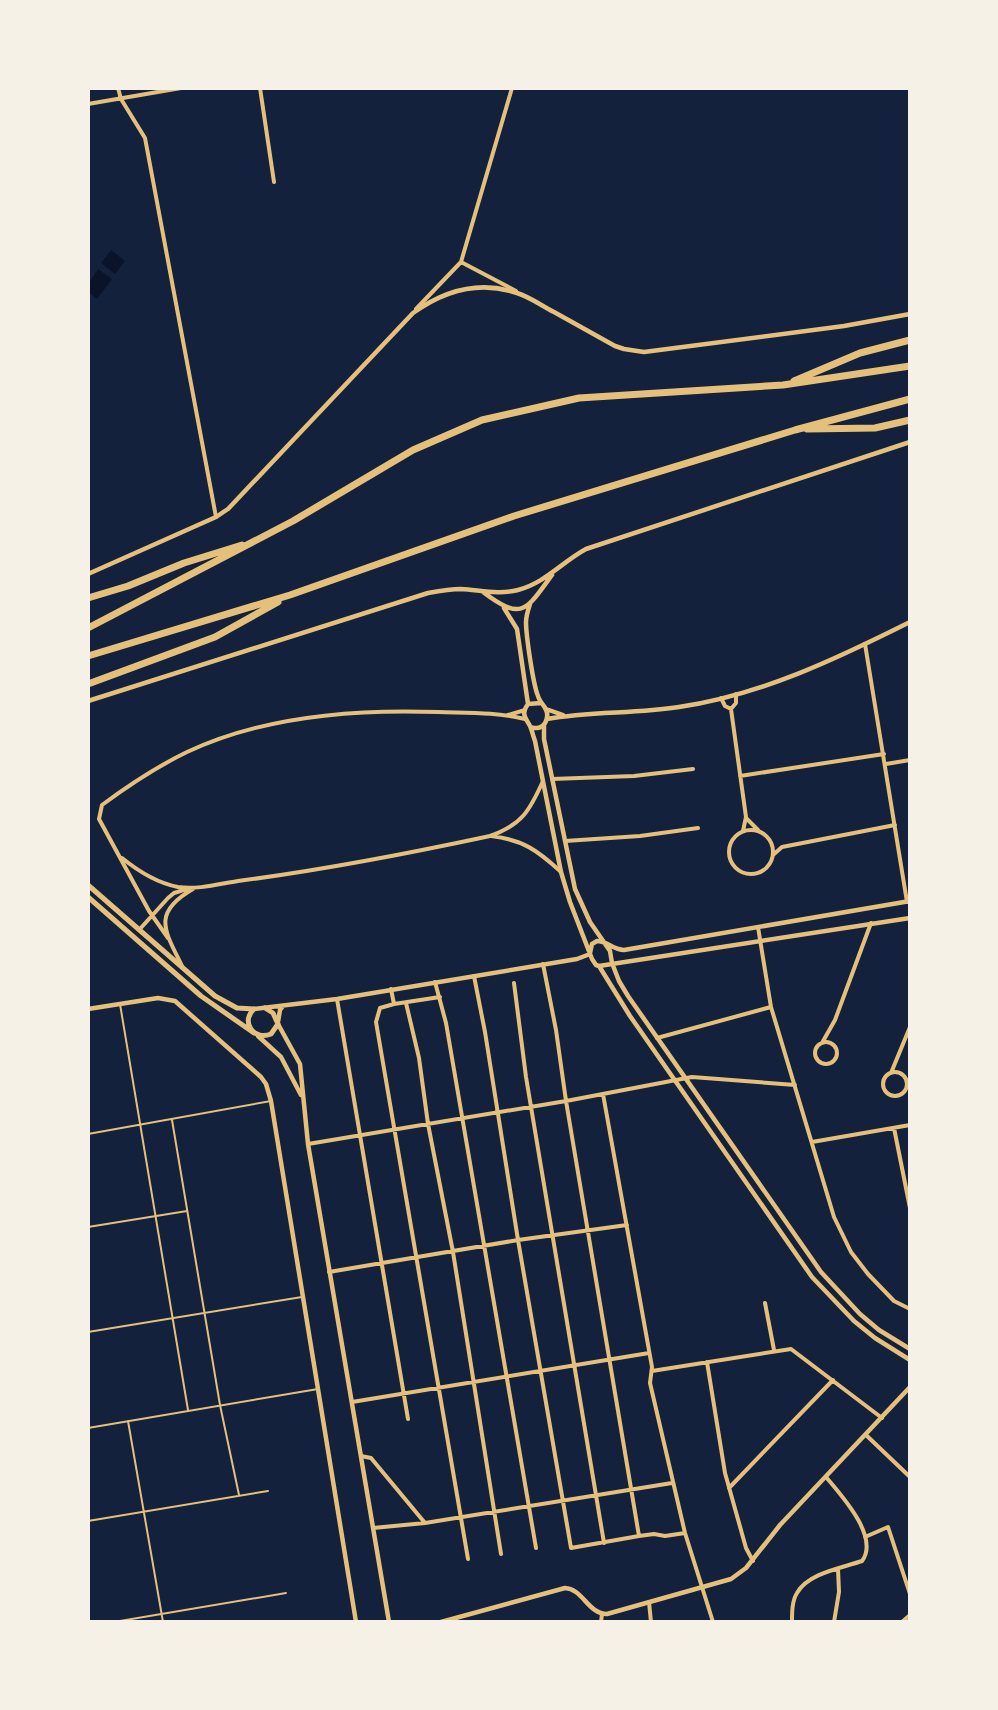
<svg xmlns="http://www.w3.org/2000/svg" width="998" height="1710" font-family="Arial,sans-serif">
	<style>
		.water { fill: #0b132b }
		.lines { fill: none; stroke-linecap: round; stroke-linejoin: round }
		.service { stroke: #e5c07b; stroke-width: 2 }
		.minor { stroke: #e5c07b; stroke-width: 4 }
		.tertiary { stroke: #e5c07b; stroke-width: 4.5 }
		.secondary { stroke: #e5c07b; stroke-width: 5 }
		.motorway { stroke: #e5c07b; stroke-width: 7 }
	</style>
	<rect width="100%" height="100%" fill="#14213d"/>
	<path class="water" d="M 111,250 L 125,261 L 115,274 L 101,263 Z
		M 98,269 L 112,279 L 97,299 L 89,293 L 89,283 Z"/>
	<g class="lines">
		<path class="service" d="M 120,1004 L 188,1410
			M 172,1120 L 220,1405 L 239,1495
			M 88,1134 L 271,1101
			M 88,1227 L 187,1211
			M 88,1332 L 302,1297
			M 128,1421 L 163,1622
			M 88,1428 L 318,1389
			M 88,1521 L 268,1491
			M 114,1622 L 286,1593"/>
		<path class="minor" d="M 118,88 L 121,99 L 145,138 L 216,517
			M 260,88 L 274,182
			M 88,104 L 181,88
			M 461,262 L 516,291
			M 416,309 L 461,262 L 512,88
			M 865,644 L 907,902
			M 736,694 L 736,703 L 731,709 L 746,817 L 743,831
			M 721,698 L 725,706 L 731,709
			M 508,715 L 525,710
			M 886,764 L 910,760
			M 740,776 L 884,754
			M 552,779 L 634,776 L 693,769
			M 746,818 L 758,830
			M729 852a22 22 0 1 1 44 0a22 22 0 1 1-44 0Z
			M 491,836 C 523,840 537,850 560,871
			M 565,841 L 640,836 L 698,828
			M 773,855 L 782,847 L 895,825
			M 122,858 C 138,871 157,883 178,887 C 197,890 219,884 238,881 C 323,870 406,854 490,836 C 522,825 530,810 543,781
			M 758,927 L 771,1007 L 834,1217 L 851,1252 L 868,1274 L 894,1301 L 910,1309
			M 139,930 L 168,898 L 174,893 L 187,889
			M 168,938 L 149,911 L 99,819 L 102,805 C 129,785 156,767 187,752 C 263,716 355,709 438,712 C 467,713 496,712 525,719
			M 543,964 L 556,1030 L 566,1101 L 639,1536
			M 182,966 C 165,931 151,913 193,889
			M 474,976 L 485,1032 L 518,1240 L 571,1548 L 639,1536 L 654,1534 L 665,1536 L 685,1533
			M 435,982 L 446,1023 L 536,1548
			M 514,983 L 526,1077 L 604,1543
			M 391,989 L 394,1004 L 380,1008 L 376,1022 L 468,1559
			M 337,999 L 408,1419
			M 406,1003 L 419,1058 L 428,1124 L 453,1252 L 501,1554
			M 394,1004 L 440,997
			M 657,1038 L 771,1007
			M815 1053a11 11 0 1 1 22 0a11 11 0 1 1-22 0Z
			M 822,1043 L 835,1020 L 871,923
			M883 1084a12 12 0 1 1 24 0a12 12 0 1 1-24 0Z
			M 891,1073 L 910,1027
			M 603,1094 L 652,1367 L 650,1383 L 685,1533 L 713,1622
			M 894,1128 L 910,1208
			M 812,1142 L 910,1125
			M 308,1144 L 566,1101 L 692,1077 L 795,1085
			M 329,1272 L 518,1240 L 627,1225
			M 765,1303 L 774,1350
			M 707,1362 L 725,1473 L 746,1548 L 753,1561
			M 652,1371 L 791,1349 L 882,1418
			M 352,1402 L 649,1353
			M 866,1435 L 910,1477
			M 361,1456 L 371,1458 L 425,1523
			M 729,1488 L 833,1380
			M 373,1528 L 425,1523 L 672,1483
			M 865,1537 L 888,1527 L 910,1594
			M 649,1602 L 651,1622
			M 601,1622 L 602,1614
			M 792,1622 C 792,1612 792,1601 797,1593 C 808,1573 842,1568 862,1561 C 880,1537 841,1495 826,1477
			M 834,1622 L 839,1592 L 838,1569
			M 902,1622 L 910,1615"/>
		<path class="tertiary" d="M 88,574 L 216,517 L 228,509 L 413,313 C 445,290 479,280 517,293 C 530,297 542,306 554,312 C 574,323 595,335 615,346 L 624,349 L 644,352 L 844,326 L 910,314
			M 483,592 C 523,622 526,610 552,575
			M 530,604 C 528,610 526,616 526,622 C 526,635 533,684 538,696 C 540,704 549,708 547,717 C 546,726 539,730 531,727
			M 504,608 L 517,629 L 528,704
			M 88,701 L 428,593 C 439,591 450,589 461,589 C 480,590 499,595 518,590 C 545,583 562,562 586,549 L 910,442
			M 541,703 L 528,704 C 521,714 525,717 530,726 C 532,730 533,736 535,741 L 561,872 L 570,902 L 592,959 L 596,965 L 599,966 L 630,1016 L 812,1277 L 854,1321 L 875,1338 L 910,1360
			M 546,709 L 563,715
			M 547,719 C 590,711 635,714 679,707 C 761,695 836,659 910,622
			M 544,725 L 544,739 L 575,889 L 590,922 L 610,951 L 612,963 L 619,981 L 628,996 L 821,1272 L 860,1314 L 879,1330 L 910,1349
			M 590,953 L 592,944 L 597,941 C 607,941 613,950 624,950 L 910,901
			M 599,966 L 910,918
			M 88,1009 L 158,998 L 175,1001 L 261,1077 L 266,1084 L 271,1101 L 356,1622
			M 254,1009 L 337,999 L 577,959 L 590,954
			M 278,1022 L 280,1010 L 283,1006
			M 278,1024 L 300,1064 L 308,1144 L 389,1622
			M 258,1036 L 281,1057 L 301,1095
			M 441,1622 L 565,1588 C 583,1589 588,1614 607,1614 L 731,1579 L 746,1568 L 780,1525 L 910,1387"/>
		<path class="secondary" d="M 88,885 L 215,996 L 237,1008 L 254,1009
			M 88,897 L 201,996 L 254,1033
			M 254,1009 C 240,1022 254,1041 271,1034 L 278,1024 L 273,1013 L 265,1008"/>
		<path class="motorway" d="M 794,381 L 860,353 L 910,340
			M 807,429 L 875,428 L 910,420
			M 88,598 L 128,586 L 184,563 L 242,545
			M 88,628 L 293,521 L 413,450 L 482,420 L 579,398 L 783,385 L 910,366
			M 88,656 L 290,595 L 514,516 L 795,430 L 910,399
			M 88,684 L 215,637 L 278,602"/>
	</g>
	<rect width="998" height="1710" fill="none" stroke="#f6f1e7" stroke-width="180"/>
</svg>
